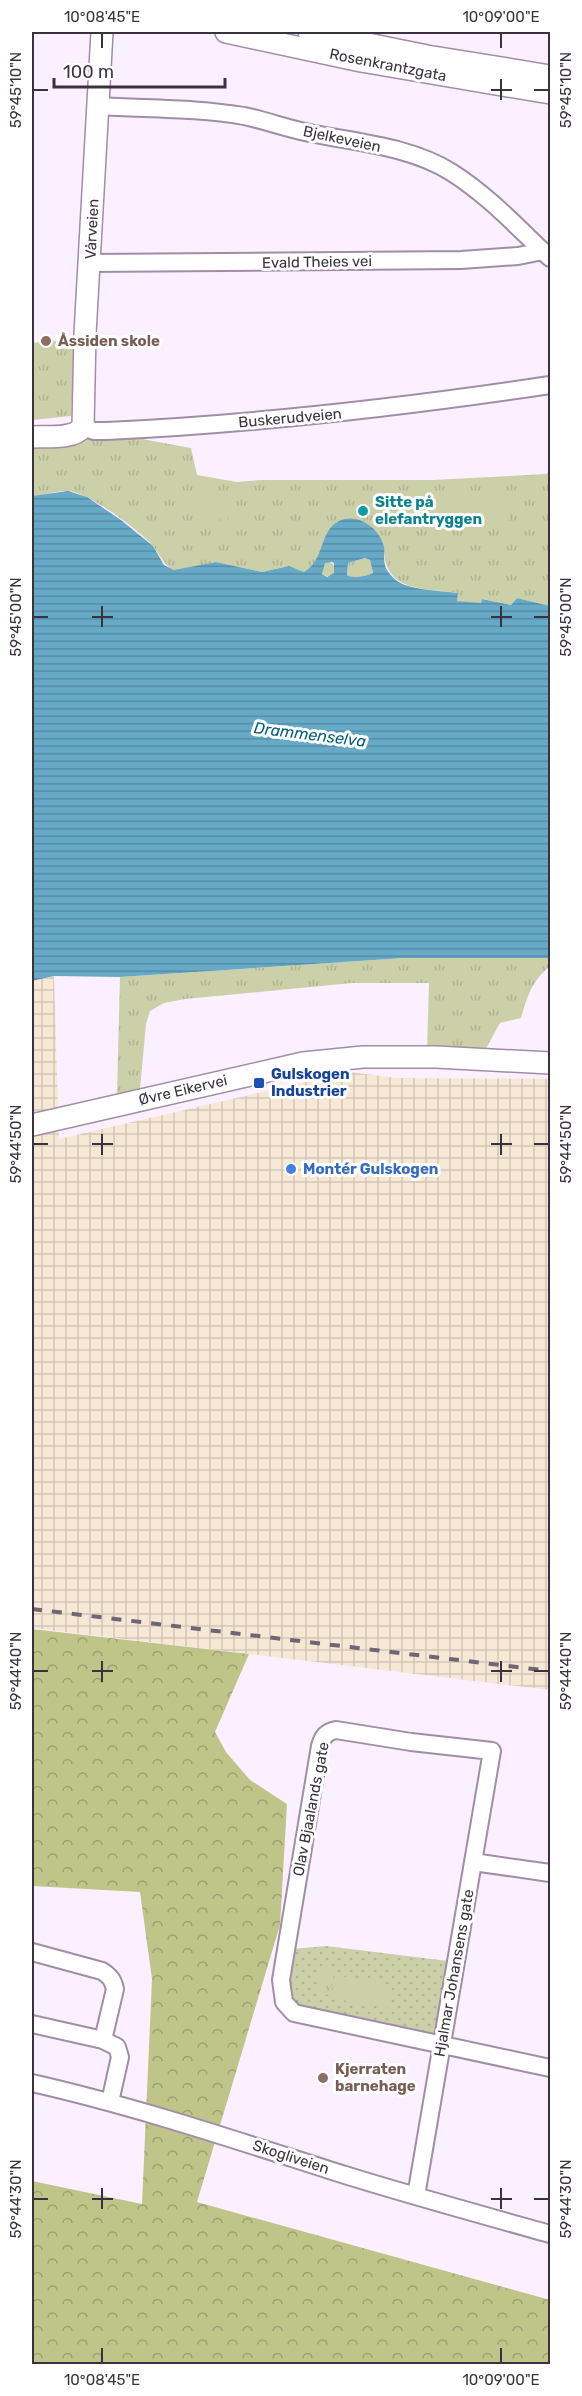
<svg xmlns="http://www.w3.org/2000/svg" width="582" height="2396" font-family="Rubik,sans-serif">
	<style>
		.industrial { fill: url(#industrial-grid) }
		.grass { fill: url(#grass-dots) }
		.forest { fill: url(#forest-crowns) }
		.park { fill: url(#park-tufts) }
		.pitch { fill: #cbd0a9 }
		.water { fill: url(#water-rules); fill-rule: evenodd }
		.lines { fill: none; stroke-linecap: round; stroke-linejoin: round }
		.minor-casing { stroke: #9f8ea5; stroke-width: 20 }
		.major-casing { stroke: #9f8ea5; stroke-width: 24 }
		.minor { stroke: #fff; stroke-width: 16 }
		.major { stroke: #fff; stroke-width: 21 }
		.rail { stroke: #6e6671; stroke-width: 4; stroke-dasharray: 10 10; stroke-linecap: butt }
		.ticks { fill: none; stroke: #3a333d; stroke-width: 2 }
		.education-dot { fill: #8d6e63; stroke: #fff; stroke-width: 2 }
		.culture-dot { fill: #0f9aa8; stroke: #fff; stroke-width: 2 }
		.transit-dot { fill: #1a4fb4; stroke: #fff; stroke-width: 2 }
		.shop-dot { fill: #3f7fe0; stroke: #fff; stroke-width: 2 }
		.labels { text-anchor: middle; stroke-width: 6; stroke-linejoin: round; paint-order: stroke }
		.street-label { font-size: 15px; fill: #3a333d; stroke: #fff }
		.education-label { font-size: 15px; font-weight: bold; fill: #785e54; stroke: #fff; text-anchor: start }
		.culture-label { font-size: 15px; font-weight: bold; fill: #0d838f; stroke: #fff; text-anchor: start }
		.transit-label { font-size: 15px; font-weight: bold; fill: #164399; stroke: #fff; text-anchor: start }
		.shop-label { font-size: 15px; font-weight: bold; fill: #366cbe; stroke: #fff; text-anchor: start }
		.water-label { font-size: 16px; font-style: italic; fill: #005e7c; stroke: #fff }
		.neatline { fill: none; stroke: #3a333d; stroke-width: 2 }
		.ticks-label { font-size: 15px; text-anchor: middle; fill: #3a333d }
	</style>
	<defs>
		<pattern id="industrial-grid" width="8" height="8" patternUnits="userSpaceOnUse" patternTransform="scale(1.5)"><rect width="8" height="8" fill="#f6e8d5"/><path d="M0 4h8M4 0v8" fill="none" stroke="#d4c7b8"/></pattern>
		<pattern id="grass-dots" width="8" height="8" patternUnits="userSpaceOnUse" patternTransform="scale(1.5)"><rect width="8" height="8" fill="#cbd0a9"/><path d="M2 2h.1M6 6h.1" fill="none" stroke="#afb392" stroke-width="1.8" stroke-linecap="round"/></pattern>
		<pattern id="forest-crowns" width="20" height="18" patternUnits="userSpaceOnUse" patternTransform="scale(1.5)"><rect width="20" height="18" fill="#bfc589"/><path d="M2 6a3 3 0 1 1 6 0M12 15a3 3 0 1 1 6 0" fill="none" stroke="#9ca171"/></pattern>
		<pattern id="park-tufts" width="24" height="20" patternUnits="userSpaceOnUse" patternTransform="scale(1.5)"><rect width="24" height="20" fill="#cbd0a9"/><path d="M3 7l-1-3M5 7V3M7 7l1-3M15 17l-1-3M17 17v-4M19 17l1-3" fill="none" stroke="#afb392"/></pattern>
		<pattern id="water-rules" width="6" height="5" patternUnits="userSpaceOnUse" patternTransform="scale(1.5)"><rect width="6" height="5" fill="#67aac8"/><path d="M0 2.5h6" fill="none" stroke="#568ba4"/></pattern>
	</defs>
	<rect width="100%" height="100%" fill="#fbf0ff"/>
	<path class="industrial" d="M 54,976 L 59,1139 L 349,1072 L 397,1078 L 550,1079 L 550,1690 L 32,1628 L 32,981 Z"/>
	<path class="grass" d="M 326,1946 L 448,1961 L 437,2032 L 432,2038 L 294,2007 L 285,1978 L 291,1949 Z"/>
	<path class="forest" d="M 32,1629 L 249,1654 L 215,1732 L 226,1752 L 250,1780 L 287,1804 L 280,1925 L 197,2202 L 550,2300 L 550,2364 L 32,2364 L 32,2181 L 142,2204 L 152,1979 L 140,1892 L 32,1886 Z"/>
	<path class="park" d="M 52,341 L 75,342 L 71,416 L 32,420 L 32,343 Z
		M 103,436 L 131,437 L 191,448 L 197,475 L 237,482 L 261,480 L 433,480 L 546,474 L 550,470 L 550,606 L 517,598 L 511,605 L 482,599 L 481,604 L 457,601 L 458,593 C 423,588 384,592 384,548 L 337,522 C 321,537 323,561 304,572 L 289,566 L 262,572 L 216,562 L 174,571 C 163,564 161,556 153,546 C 139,530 90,493 68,491 C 59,490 42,496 32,496 L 32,441 L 80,440 Z
		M 365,558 L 370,560 L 373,573 C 366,576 354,579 347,575 L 348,563 Z
		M321 569a7 7 0 1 1 14 0a7 7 0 1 1-14 0Z
		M 404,958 L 550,958 L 550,966 C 531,982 528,995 521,1018 L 500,1023 L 484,1052 L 427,1050 L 429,983 L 352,983 L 185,999 L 164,1003 L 150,1011 L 146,1024 L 140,1089 L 117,1094 L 120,977 Z
		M 321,1968 L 335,1971 L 329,1995 L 315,1992 Z"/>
	<path class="pitch" d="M 506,490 L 510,520 L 438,531 L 434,500 Z
		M 201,492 L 233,505 L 226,522 L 194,509 Z
		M 335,1975 L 392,1985 L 388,2008 L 331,1998 Z"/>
	<path class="water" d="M 68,491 L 87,497 L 121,520 L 153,546 L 164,565 L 174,570 L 216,562 L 262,572 L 289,566 L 304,572 C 325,560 319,531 339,521 C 357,512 380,528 384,547 C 385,553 383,559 385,565 C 386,571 394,579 399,582 C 411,590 443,591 458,593 L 457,601 L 481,603 L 482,599 L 511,605 L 517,598 L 550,606 L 550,958 L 404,958 L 120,977 L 54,976 L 32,981 L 32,496 ZM 365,558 L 370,560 L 373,573 C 366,576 354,579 347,575 L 348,563 ZM 332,562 L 334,563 L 334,573 L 327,577 L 322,574 L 325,563 Z"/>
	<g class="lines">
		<defs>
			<path id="minor" d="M 99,106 C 148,109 197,108 244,116 C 268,121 291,130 315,134 C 360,143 411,147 451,172 C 489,196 518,228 550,258
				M 90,263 L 461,260 L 518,256 L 543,251
				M 83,427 L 94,431 L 106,431 C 255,424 403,407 550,385
				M 473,1862 L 550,1873
				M 32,1952 L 102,1971 C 110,1976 113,1980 115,1989 L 103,2040
				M 32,2024 L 103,2040 L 117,2047 L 120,2057 L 110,2102
				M 32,2083 C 138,2107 241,2142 345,2175 C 413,2196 482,2215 550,2234
				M 416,2196 L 492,1751 L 411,1742 L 336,1730 C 326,1732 323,1736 320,1746 L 281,1980 L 284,2002 L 294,2013 L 550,2068"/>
			<path id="major" d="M 226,32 L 361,61 L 550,93
				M 309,32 L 427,56 L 550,76
				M 32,437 C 46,436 73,440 83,427 L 85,334 L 102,32
				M 32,1125 L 303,1063 L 363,1057 L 436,1057 L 550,1063"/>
		</defs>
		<use href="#minor" class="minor-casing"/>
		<use href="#major" class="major-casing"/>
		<use href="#minor" class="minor"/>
		<use href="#major" class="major"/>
		<path class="rail" d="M 32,1609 L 550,1671"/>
	</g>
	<path class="ticks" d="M 102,33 L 102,48M 501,33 L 501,48M 501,79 L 501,100M 33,90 L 48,90M 491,90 L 512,90M 534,90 L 549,90M 102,606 L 102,627M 501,606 L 501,627M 33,617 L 48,617M 92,617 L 113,617M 491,617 L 512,617M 534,617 L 549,617M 102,1134 L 102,1155M 501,1134 L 501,1155M 33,1144 L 48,1144M 92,1144 L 113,1144M 491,1144 L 512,1144M 534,1144 L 549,1144M 102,1661 L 102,1682M 501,1661 L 501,1682M 33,1671 L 48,1671M 92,1671 L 113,1671M 491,1671 L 512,1671M 534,1671 L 549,1671M 102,2188 L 102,2209M 501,2188 L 501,2209M 33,2199 L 48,2199M 92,2199 L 113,2199M 491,2199 L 512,2199M 534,2199 L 549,2199M 102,2348 L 102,2363M 501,2348 L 501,2363"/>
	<g class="education-dot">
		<circle cx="46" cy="341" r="6"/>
		<circle cx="323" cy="2078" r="6"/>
	</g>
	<circle class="culture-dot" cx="363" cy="511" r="6"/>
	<rect class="transit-dot" x="253" y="1077" width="12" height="12" rx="3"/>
	<circle class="shop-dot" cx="291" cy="1169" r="6"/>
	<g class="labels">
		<g class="street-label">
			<text transform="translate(388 65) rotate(11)" y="5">Rosenkrantzgata</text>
			<text transform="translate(342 139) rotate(12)" y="5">Bjelkeveien</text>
			<text transform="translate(92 229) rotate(-87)" y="5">Vårveien</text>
			<text transform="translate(317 262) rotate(-1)" y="5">Evald Theies vei</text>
			<text transform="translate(290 418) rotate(-5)" y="5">Buskerudveien</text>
			<text transform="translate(183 1090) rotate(-13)" y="5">Øvre Eikervei</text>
			<text transform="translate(311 1809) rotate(-79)" y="5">Olav Bjaalands gate</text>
			<text transform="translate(454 1973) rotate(-80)" y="5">Hjalmar Johansens gate</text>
			<text transform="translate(291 2157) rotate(18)" y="5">Skogliveien</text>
		</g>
		<g class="education-label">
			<text x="58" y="346">Åssiden skole</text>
			<text x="335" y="2074">Kjerraten<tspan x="335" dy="17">barnehage</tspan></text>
		</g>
		<g class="culture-label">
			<text x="375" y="507">Sitte på<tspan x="375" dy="17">elefantryggen</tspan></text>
		</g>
		<g class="transit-label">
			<text x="271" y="1079">Gulskogen<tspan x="271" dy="17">Industrier</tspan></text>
		</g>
		<g class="shop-label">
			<text x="303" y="1174">Montér Gulskogen</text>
		</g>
		<g class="water-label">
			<text transform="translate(310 734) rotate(7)" y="6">Drammenselva</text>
		</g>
	</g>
	<rect width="582" height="2396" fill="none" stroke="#ffffff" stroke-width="66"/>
	<path d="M54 78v9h171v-9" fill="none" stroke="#3a333d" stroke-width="3"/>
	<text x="63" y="78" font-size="18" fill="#3a333d" stroke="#ffffff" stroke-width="4.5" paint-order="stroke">100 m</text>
	<rect x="33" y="33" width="516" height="2330" class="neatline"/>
	<g class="ticks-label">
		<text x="102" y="22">10°08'45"E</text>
		<text x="501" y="22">10°09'00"E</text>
		<text transform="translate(16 90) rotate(-90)" y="5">59°45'10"N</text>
		<text transform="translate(566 90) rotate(-90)" y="5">59°45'10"N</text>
		<text transform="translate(16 617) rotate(-90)" y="5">59°45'00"N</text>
		<text transform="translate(566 617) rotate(-90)" y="5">59°45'00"N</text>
		<text transform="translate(16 1144) rotate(-90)" y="5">59°44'50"N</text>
		<text transform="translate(566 1144) rotate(-90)" y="5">59°44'50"N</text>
		<text transform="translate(16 1671) rotate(-90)" y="5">59°44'40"N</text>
		<text transform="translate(566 1671) rotate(-90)" y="5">59°44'40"N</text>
		<text transform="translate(16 2199) rotate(-90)" y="5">59°44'30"N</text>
		<text transform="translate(566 2199) rotate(-90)" y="5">59°44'30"N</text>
		<text x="102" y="2385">10°08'45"E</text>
		<text x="501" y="2385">10°09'00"E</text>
	</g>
</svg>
